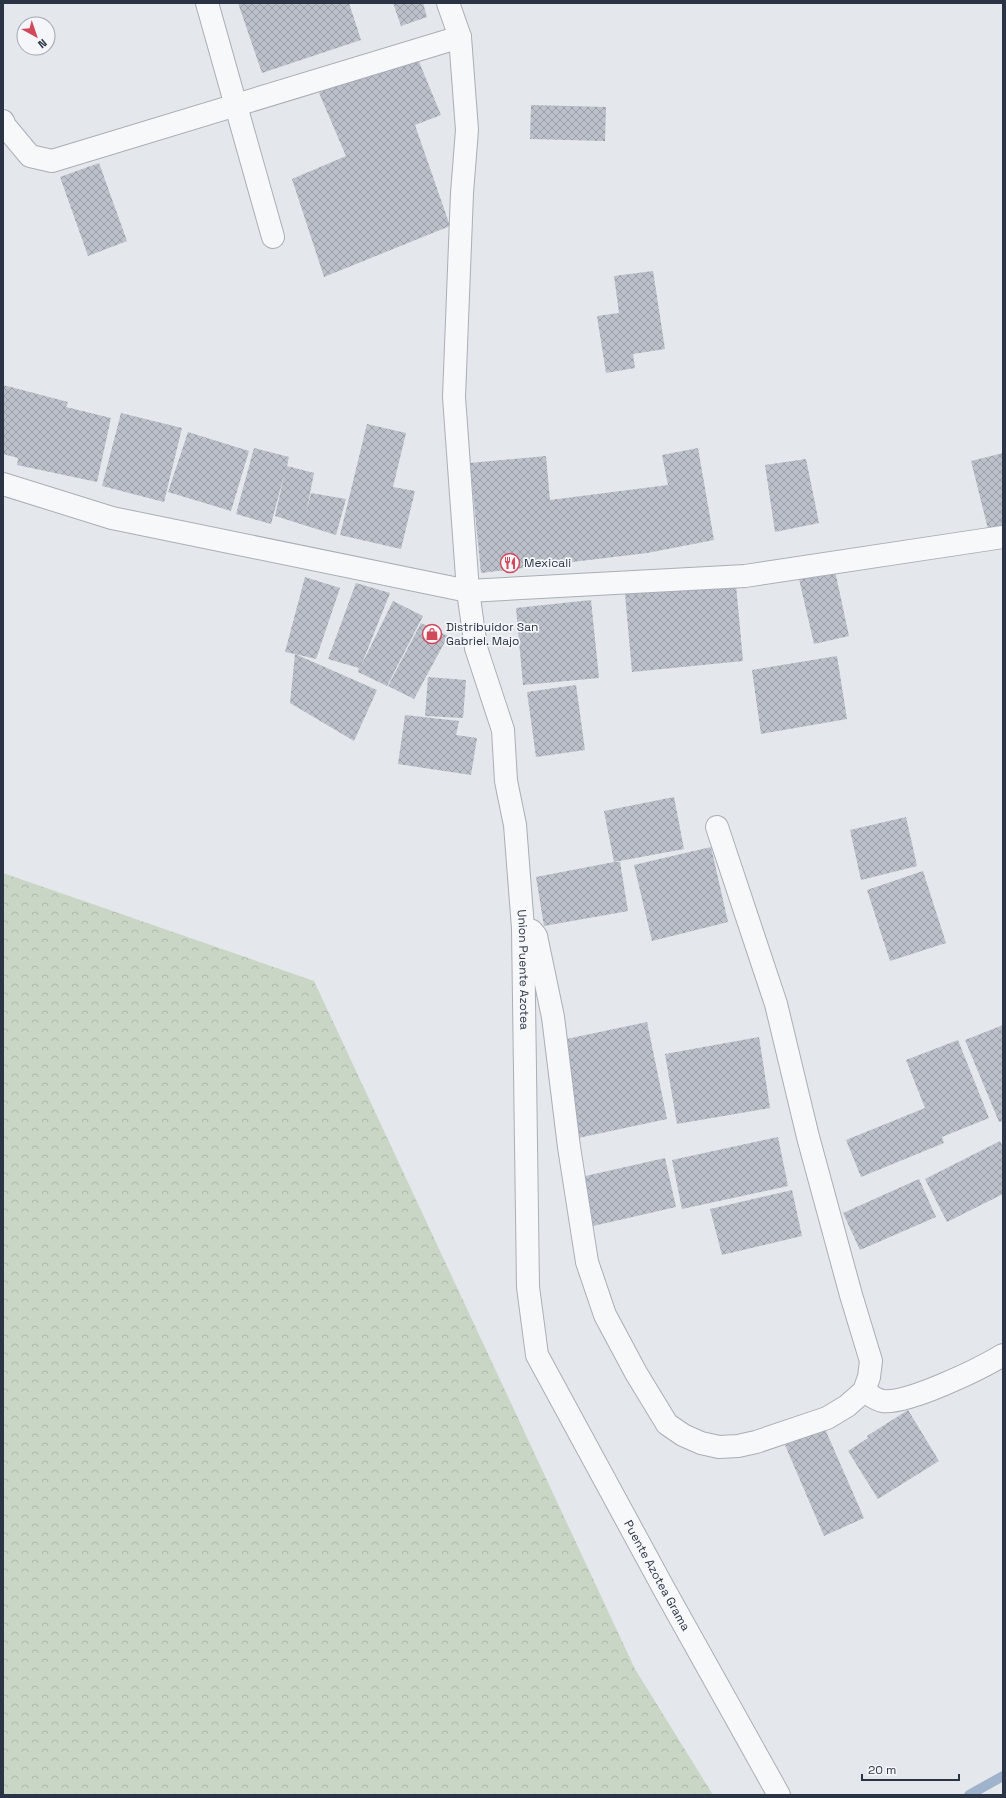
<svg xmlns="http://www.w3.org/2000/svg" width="1006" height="1798" font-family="'Space Grotesk',sans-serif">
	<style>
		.forest { fill: url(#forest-crowns) }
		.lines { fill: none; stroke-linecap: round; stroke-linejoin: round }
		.stream { stroke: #9fb4cc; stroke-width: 10 }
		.building { fill: url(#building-cross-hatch) }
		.street-casing { stroke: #a9aeb7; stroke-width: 24 }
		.street { stroke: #f7f8fa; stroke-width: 22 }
		.labels { text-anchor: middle; stroke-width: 3.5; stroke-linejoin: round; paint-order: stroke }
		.poi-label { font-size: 12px; fill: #2b3445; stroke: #f4f6f9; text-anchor: start }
		.street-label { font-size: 12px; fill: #2b3445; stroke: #f4f6f9 }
	</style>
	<defs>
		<pattern id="forest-crowns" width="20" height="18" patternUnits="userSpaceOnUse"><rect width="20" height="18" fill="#c9d6c5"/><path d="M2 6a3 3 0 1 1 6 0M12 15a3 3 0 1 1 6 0" fill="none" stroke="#adb8ab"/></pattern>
		<pattern id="building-cross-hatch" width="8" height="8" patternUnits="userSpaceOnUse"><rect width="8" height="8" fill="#bbc0ca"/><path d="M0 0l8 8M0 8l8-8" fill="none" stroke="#989da6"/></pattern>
	</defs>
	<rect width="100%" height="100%" fill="#e4e7ec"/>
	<path class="forest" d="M 3,873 L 314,981 L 635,1669 L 713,1795 L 3,1795 Z"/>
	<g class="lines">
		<path class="stream" d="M 969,1795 L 1003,1776"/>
	</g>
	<path class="building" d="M 238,3 L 349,3 L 361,40 L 262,73 Z
		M 393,3 L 423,3 L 427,17 L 401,26 Z
		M 415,52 L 441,115 L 415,125 L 450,226 L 324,277 L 292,179 L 346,156 L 319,93 Z
		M 531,105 L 606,107 L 605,141 L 530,139 Z
		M 99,163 L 127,241 L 88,256 L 60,177 Z
		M 653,271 L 665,349 L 633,354 L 635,368 L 606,373 L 597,316 L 619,313 L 614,276 Z
		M 3,385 L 68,402 L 66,407 L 111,418 L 97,482 L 17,465 L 18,458 L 3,454 Z
		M 121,413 L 182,428 L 164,502 L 102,486 Z
		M 367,424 L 406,433 L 393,487 L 415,491 L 401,549 L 340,535 Z
		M 188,432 L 249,451 L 231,511 L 168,492 Z
		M 254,448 L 289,457 L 287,466 L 314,473 L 306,514 L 311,493 L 346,499 L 336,535 L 275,516 L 285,472 L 271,524 L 236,514 Z
		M 698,448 L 714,540 L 647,553 L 481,573 L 470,463 L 546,456 L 550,500 L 668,485 L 662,455 Z
		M 1003,453 L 1003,529 L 989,533 L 971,461 Z
		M 806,459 L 819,523 L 775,532 L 765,465 Z
		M 835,571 L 849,636 L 814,644 L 799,579 Z
		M 305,577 L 340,588 L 316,659 L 295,654 L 377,690 L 354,741 L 290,703 L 295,654 L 285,652 Z
		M 356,583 L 390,593 L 361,666 L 393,601 L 423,616 L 387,686 L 358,672 L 359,668 L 328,659 Z
		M 736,585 L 743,661 L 632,672 L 625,594 L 663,592 Z
		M 591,600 L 599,678 L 523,685 L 516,608 Z
		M 421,623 L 448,636 L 414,699 L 388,686 Z
		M 837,656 L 847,719 L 761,734 L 752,670 Z
		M 428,677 L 466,680 L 463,718 L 425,716 Z
		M 576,685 L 585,750 L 536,757 L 527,692 Z
		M 405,715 L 459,721 L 456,735 L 477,738 L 471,775 L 398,764 Z
		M 674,797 L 684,849 L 614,862 L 604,811 Z
		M 906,817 L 917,866 L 861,880 L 850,830 Z
		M 711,847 L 728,922 L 652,941 L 634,865 Z
		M 614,862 L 620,862 L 628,911 L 544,926 L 536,877 Z
		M 923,871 L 946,943 L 890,961 L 867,890 Z
		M 647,1022 L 667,1119 L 578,1138 L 557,1041 Z
		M 1003,1025 L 1003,1121 L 999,1122 L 965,1040 Z
		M 759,1037 L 770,1108 L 677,1124 L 665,1054 Z
		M 958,1040 L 989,1118 L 942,1137 L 944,1143 L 861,1177 L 846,1140 L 925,1108 L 906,1060 Z
		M 778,1137 L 788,1186 L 682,1209 L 672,1160 Z
		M 1000,1141 L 1003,1147 L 1003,1194 L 947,1222 L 925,1179 Z
		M 665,1158 L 676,1207 L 593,1226 L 581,1177 Z
		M 919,1179 L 936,1217 L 860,1250 L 843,1213 Z
		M 792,1190 L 802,1236 L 722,1255 L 710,1209 Z
		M 908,1410 L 939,1461 L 878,1499 L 848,1451 L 868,1438 L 867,1436 Z
		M 825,1429 L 864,1518 L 824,1536 L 785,1445 Z"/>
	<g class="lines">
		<defs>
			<g id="street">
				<path d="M 207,3 L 273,237"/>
				<path id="s1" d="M 448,3 L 460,37 L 467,130 L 462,193 L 454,397 L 468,591 L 476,648 L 503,730 L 506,781 L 515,825 L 523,928 L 528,1287 L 537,1355 L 664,1589 L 779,1795"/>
				<path d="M 3,121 L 5,126 L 30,156 L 52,161 L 460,37"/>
				<path d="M 3,484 L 112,518 L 468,591 L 745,576 L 1003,537"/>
				<path d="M 526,929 L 532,931 L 536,936 L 553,1017 L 569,1147 L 587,1262 L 605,1315 L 636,1373 L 667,1424 L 683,1435 L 701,1443 L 719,1447 L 738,1446 L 756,1442 L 827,1418 L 847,1406 L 864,1391 L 869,1377 L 871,1361 L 851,1295 L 808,1137 L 776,1004 L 717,827"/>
				<path d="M 864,1391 C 870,1395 876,1400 883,1401 C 908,1404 980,1369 1003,1355"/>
			</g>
		</defs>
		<use href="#street" class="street-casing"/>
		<use href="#street" class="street"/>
	</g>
	<defs>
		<symbol id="restaurant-ring" viewBox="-11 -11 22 22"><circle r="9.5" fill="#f4f6f9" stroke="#d1495b" stroke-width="1.5"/><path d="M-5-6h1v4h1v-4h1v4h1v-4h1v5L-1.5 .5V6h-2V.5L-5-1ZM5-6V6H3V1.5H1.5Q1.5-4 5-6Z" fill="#d1495b"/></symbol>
		<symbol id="shop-ring" viewBox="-11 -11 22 22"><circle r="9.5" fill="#f4f6f9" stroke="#d1495b" stroke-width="1.5"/><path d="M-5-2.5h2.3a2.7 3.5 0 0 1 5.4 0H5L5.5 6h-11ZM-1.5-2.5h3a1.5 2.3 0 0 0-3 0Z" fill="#d1495b"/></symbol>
	</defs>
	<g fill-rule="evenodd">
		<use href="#restaurant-ring" x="499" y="552" width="22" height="22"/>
		<use href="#shop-ring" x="421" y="623" width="22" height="22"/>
	</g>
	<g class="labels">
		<g class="poi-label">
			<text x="524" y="567">Mexicali</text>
			<text x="446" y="631">Distribuidor San<tspan x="446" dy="14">Gabriel. Majo</tspan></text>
		</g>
		<g class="street-label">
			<text dy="4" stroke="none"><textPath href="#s1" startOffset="976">Union Puente Azotea</textPath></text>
			<text dy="4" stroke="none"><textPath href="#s1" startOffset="1613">Puente Azotea Grama</textPath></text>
		</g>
	</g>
	<rect width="1006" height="1798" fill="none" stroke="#2b3445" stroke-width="8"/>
	<g transform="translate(36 36) rotate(140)"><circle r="19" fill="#f4f6f9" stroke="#a4a8b1"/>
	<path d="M0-3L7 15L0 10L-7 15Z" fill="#d1495b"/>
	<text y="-6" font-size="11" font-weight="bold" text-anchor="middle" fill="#2b3445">N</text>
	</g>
	<path d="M862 1774v6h97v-6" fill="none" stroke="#2b3445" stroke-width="2"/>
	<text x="868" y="1774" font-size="12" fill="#2b3445" stroke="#f4f6f9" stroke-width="3" paint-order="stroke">20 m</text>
</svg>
